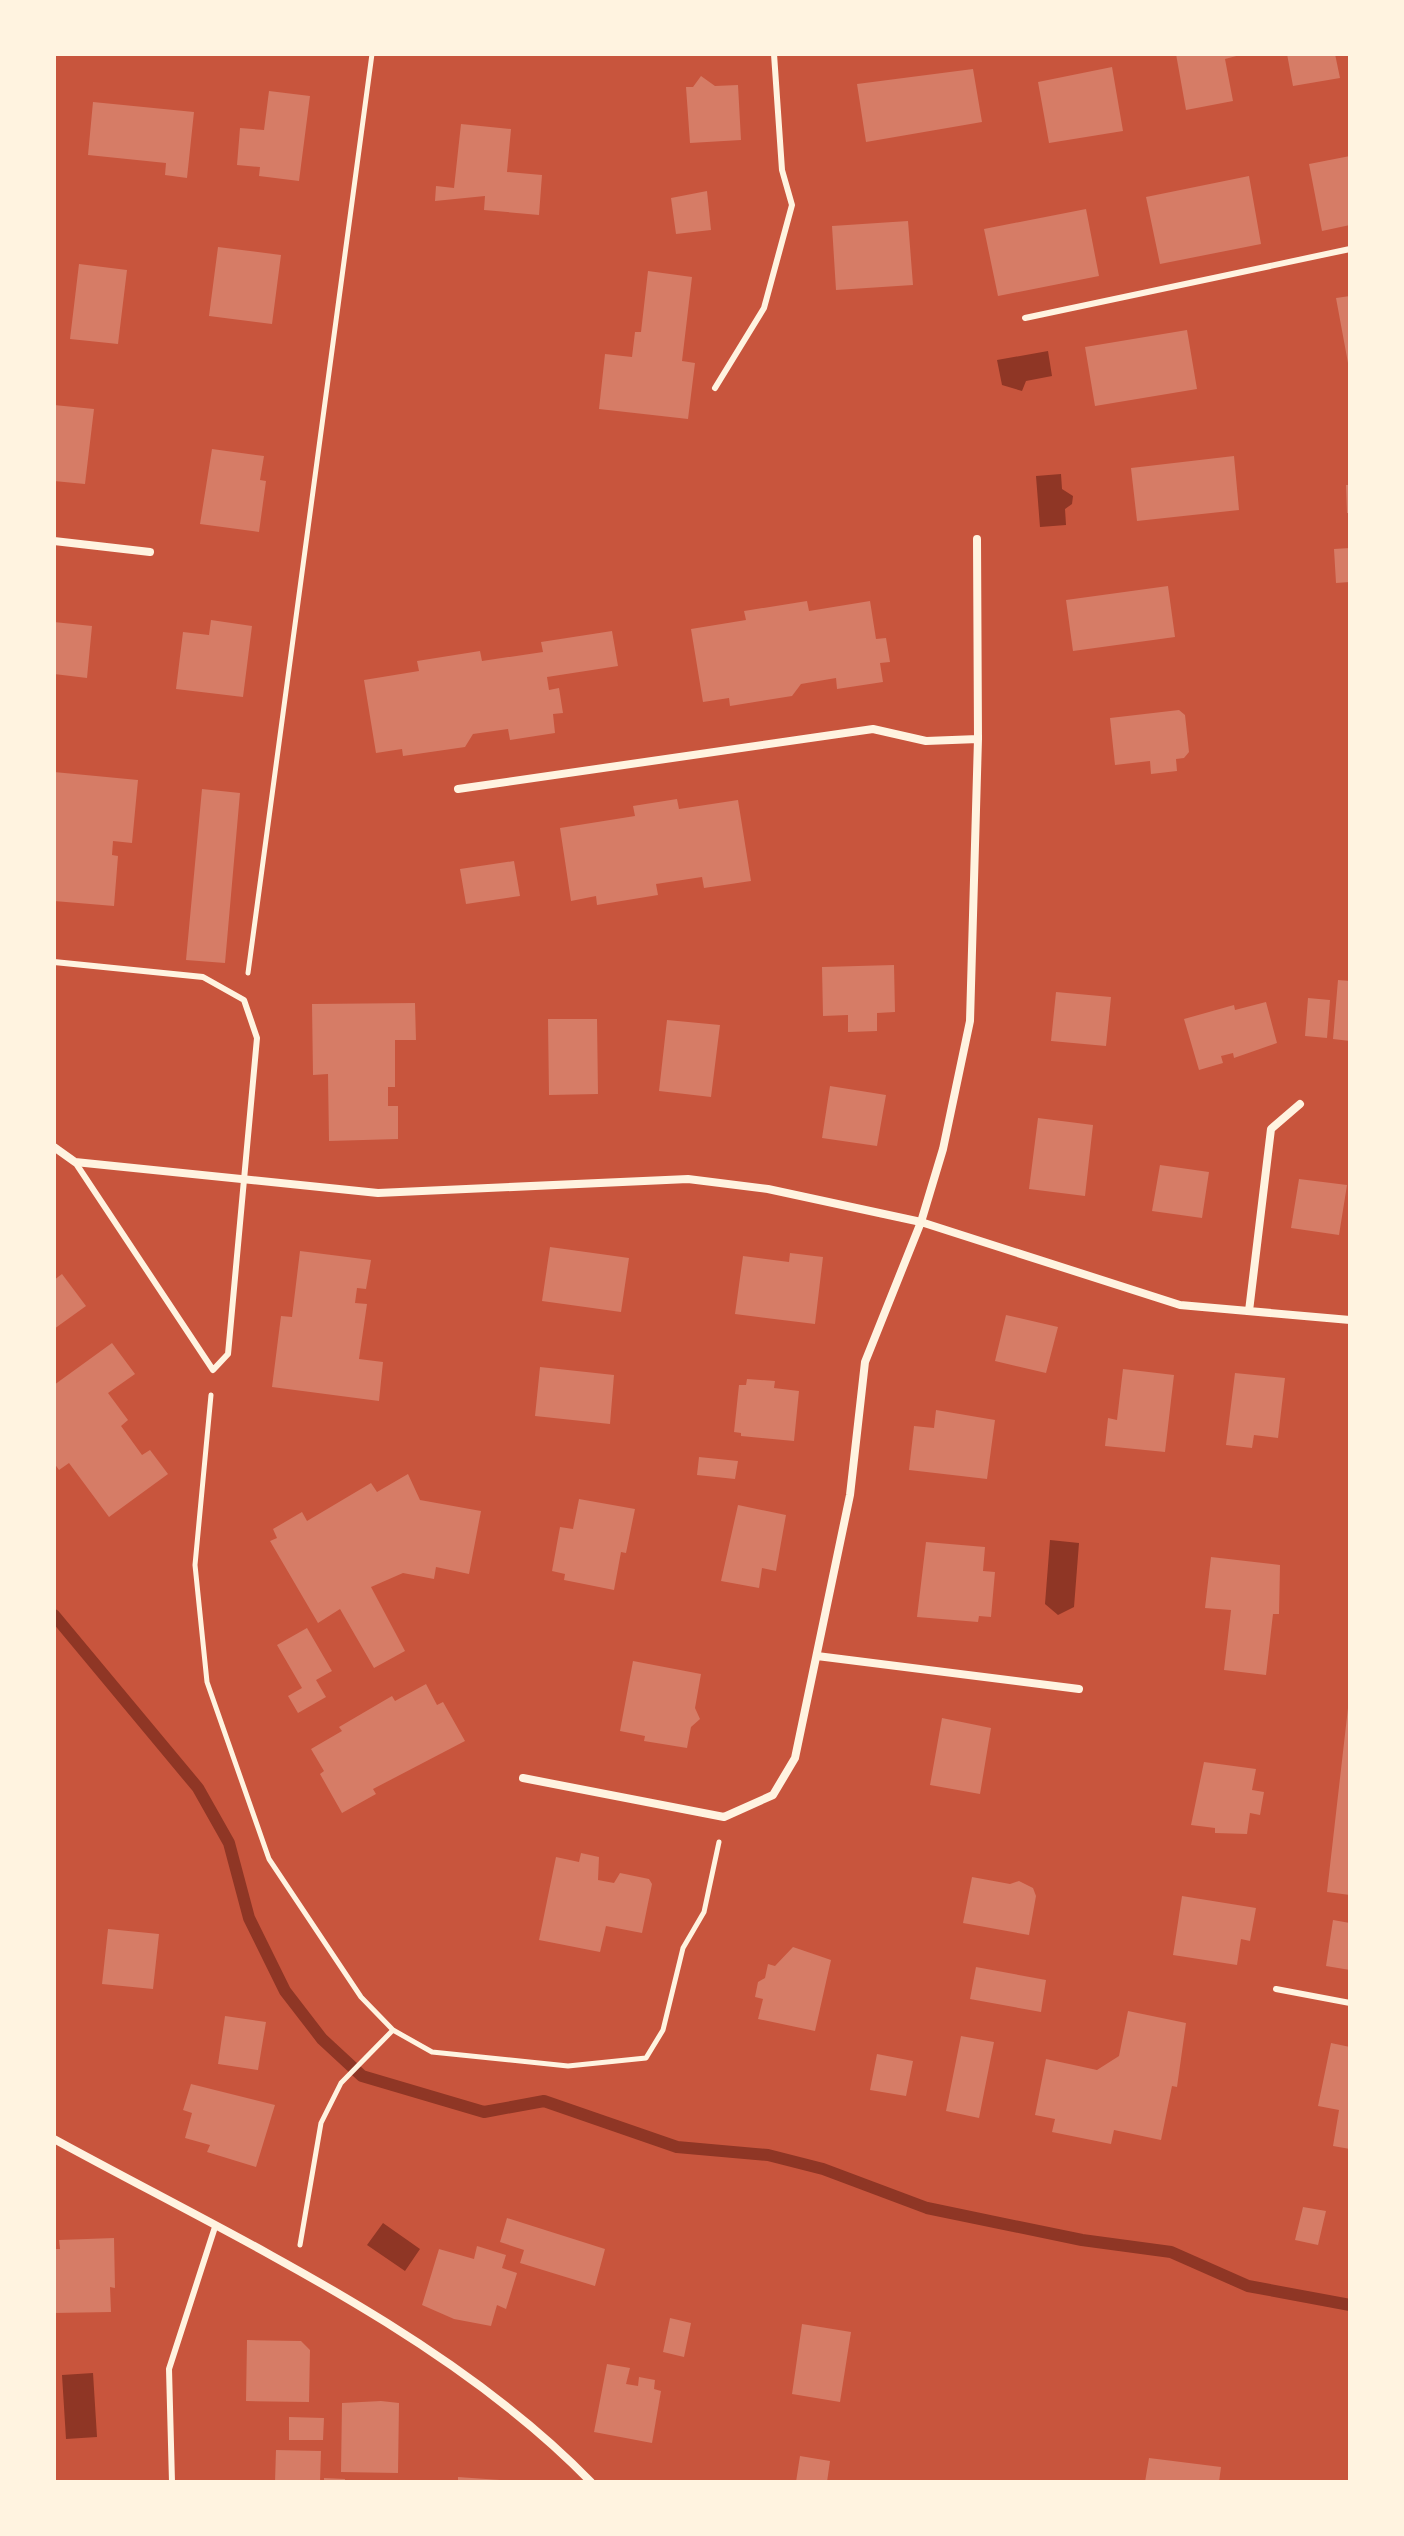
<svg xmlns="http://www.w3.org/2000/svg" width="1404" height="2536" font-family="Quicksand,sans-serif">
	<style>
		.water { fill: #8f3625 }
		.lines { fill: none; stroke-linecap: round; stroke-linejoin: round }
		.stream { stroke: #8f3625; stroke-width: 12 }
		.building { fill: #d67c66 }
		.path { stroke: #fff3e0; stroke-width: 5 }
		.service { stroke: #fff3e0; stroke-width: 6 }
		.minor { stroke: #fff3e0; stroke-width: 8 }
	</style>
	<rect width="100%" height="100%" fill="#c8553d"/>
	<path class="water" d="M 1048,351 L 1052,376 L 1026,381 L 1022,391 L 1002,385 L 997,360 Z
		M 1061,474 L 1062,489 L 1073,496 L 1072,504 L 1065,509 L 1066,525 L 1040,527 L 1036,476 Z
		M 1050,1540 L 1079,1543 L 1074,1607 L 1058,1615 L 1045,1604 Z
		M 383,2223 L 420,2249 L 405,2271 L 367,2245 Z
		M 93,2373 L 97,2437 L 66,2439 L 62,2375 Z"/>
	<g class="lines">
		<path class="stream" d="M 54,1615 L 198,1788 L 229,1843 L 249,1918 L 285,1991 L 322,2039 L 362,2076 L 484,2112 L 544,2101 L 677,2147 L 768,2155 L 823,2169 L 927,2208 L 1082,2240 L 1171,2252 L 1248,2286 L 1350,2305"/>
	</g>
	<path class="building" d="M 1176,54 L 1244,54 L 1225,59 L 1233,101 L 1186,110 Z
		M 1287,54 L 1335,54 L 1340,78 L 1293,86 Z
		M 1112,67 L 1123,131 L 1049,143 L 1038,82 Z
		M 973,69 L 982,122 L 866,142 L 857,84 Z
		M 701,76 L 715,86 L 738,85 L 741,140 L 690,143 L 686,87 L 693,87 Z
		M 269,91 L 310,96 L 299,181 L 259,176 L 260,167 L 237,165 L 240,128 L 264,130 Z
		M 93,102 L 194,112 L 187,178 L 165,175 L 166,163 L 88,155 Z
		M 461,124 L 511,129 L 507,172 L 542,175 L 539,215 L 484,210 L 485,196 L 435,201 L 436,186 L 454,188 Z
		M 1350,156 L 1350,225 L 1322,231 L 1309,164 Z
		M 1249,176 L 1261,244 L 1160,264 L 1146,197 Z
		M 707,191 L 711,230 L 676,234 L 671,198 Z
		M 1086,209 L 1099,276 L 998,296 L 984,229 Z
		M 908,221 L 913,285 L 836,290 L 832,226 Z
		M 218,247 L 281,255 L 272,324 L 209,316 Z
		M 79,264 L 127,270 L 118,344 L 70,339 Z
		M 648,271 L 692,277 L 682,361 L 695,363 L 688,419 L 599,409 L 605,354 L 632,357 L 635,332 L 641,332 Z
		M 1350,296 L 1350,363 L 1348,363 L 1336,298 Z
		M 1187,330 L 1197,389 L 1095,406 L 1085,347 Z
		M 54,405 L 94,409 L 85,484 L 54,481 Z
		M 212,449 L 264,456 L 260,480 L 266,481 L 259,532 L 200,524 Z
		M 1234,456 L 1239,510 L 1137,521 L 1131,468 Z
		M 1346,485 L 1350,485 L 1350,513 L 1347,513 Z
		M 1350,548 L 1350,582 L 1336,583 L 1334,549 Z
		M 1168,586 L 1175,637 L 1073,651 L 1066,600 Z
		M 807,601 L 809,611 L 870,601 L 876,639 L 886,638 L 890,662 L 880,663 L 883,682 L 837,689 L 836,678 L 801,684 L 792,696 L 730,706 L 729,698 L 703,702 L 691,629 L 746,620 L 744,611 Z
		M 211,620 L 252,626 L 243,697 L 176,689 L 183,632 L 209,635 Z
		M 54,622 L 92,626 L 87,678 L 54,674 Z
		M 612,631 L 618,666 L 547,677 L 549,690 L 559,688 L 563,713 L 553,714 L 555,733 L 510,740 L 508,729 L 473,734 L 465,747 L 403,756 L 402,749 L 376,753 L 364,680 L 419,671 L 417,661 L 480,651 L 482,661 L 543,652 L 541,642 Z
		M 1179,710 L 1185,715 L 1189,752 L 1184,758 L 1176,759 L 1177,771 L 1151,774 L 1150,761 L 1115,765 L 1110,718 Z
		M 54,772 L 138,780 L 132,843 L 113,841 L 112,855 L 118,856 L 114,906 L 54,901 Z
		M 202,789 L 240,793 L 225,963 L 186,960 Z
		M 677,799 L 679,809 L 738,800 L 751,881 L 704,888 L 702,877 L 656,884 L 658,895 L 597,905 L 596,896 L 571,901 L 560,828 L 635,816 L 633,806 Z
		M 514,861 L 520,896 L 466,904 L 460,869 Z
		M 894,965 L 895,1012 L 877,1013 L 877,1031 L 848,1032 L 848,1015 L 823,1016 L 822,967 Z
		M 1338,980 L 1350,981 L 1350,1041 L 1333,1039 Z
		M 1056,992 L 1111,997 L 1106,1046 L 1051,1041 Z
		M 1308,998 L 1330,1000 L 1327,1038 L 1305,1036 Z
		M 1266,1002 L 1277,1043 L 1234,1058 L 1233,1053 L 1221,1056 L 1223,1063 L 1199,1070 L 1184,1019 L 1234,1005 L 1235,1010 Z
		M 415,1003 L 416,1040 L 395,1040 L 395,1087 L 388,1087 L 388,1106 L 398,1106 L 398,1139 L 329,1141 L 328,1074 L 313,1075 L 312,1004 Z
		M 548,1019 L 597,1019 L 598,1094 L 549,1095 Z
		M 667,1020 L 720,1025 L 711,1097 L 659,1091 Z
		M 830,1086 L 886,1095 L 877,1146 L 822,1138 Z
		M 1038,1118 L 1093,1125 L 1085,1196 L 1029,1189 Z
		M 1160,1165 L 1209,1172 L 1202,1218 L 1152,1211 Z
		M 1299,1179 L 1347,1185 L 1339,1235 L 1291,1228 Z
		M 550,1247 L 629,1258 L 621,1312 L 542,1301 Z
		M 300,1251 L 371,1260 L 366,1289 L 357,1288 L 355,1303 L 367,1304 L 359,1359 L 383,1362 L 379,1401 L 272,1387 L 281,1316 L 292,1317 Z
		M 790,1253 L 823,1257 L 815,1324 L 735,1314 L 743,1256 L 789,1262 Z
		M 62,1274 L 86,1306 L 54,1329 L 54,1280 Z
		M 1006,1315 L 1058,1327 L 1046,1373 L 995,1361 Z
		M 112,1343 L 135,1374 L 108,1393 L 128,1420 L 121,1426 L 142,1455 L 150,1450 L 168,1474 L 109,1517 L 69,1463 L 59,1470 L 54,1463 L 54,1385 Z
		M 540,1367 L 614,1375 L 610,1424 L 535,1416 Z
		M 1123,1369 L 1174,1375 L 1165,1452 L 1105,1446 L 1108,1418 L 1117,1420 Z
		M 1235,1373 L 1285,1378 L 1278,1438 L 1254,1435 L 1252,1448 L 1226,1445 Z
		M 747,1379 L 775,1381 L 774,1388 L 799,1391 L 794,1441 L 741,1436 L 741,1433 L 734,1432 L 739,1385 L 746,1385 Z
		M 936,1410 L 995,1420 L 987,1479 L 909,1470 L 914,1426 L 934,1428 Z
		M 699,1457 L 738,1461 L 735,1479 L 697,1475 Z
		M 408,1474 L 420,1500 L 481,1511 L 469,1574 L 436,1567 L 434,1579 L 403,1573 L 371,1587 L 405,1651 L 374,1668 L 340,1609 L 318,1623 L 270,1541 L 277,1538 L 273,1529 L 302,1512 L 307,1521 L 371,1483 L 377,1492 Z
		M 579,1499 L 635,1509 L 626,1553 L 621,1552 L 614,1590 L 564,1580 L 565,1574 L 552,1571 L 560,1527 L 573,1529 Z
		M 738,1505 L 786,1515 L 776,1571 L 762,1568 L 759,1588 L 721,1581 Z
		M 926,1542 L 985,1547 L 983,1571 L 995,1572 L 991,1617 L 979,1616 L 978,1622 L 917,1617 Z
		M 1211,1557 L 1280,1565 L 1279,1614 L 1273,1614 L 1266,1675 L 1224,1670 L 1231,1610 L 1205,1608 Z
		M 307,1628 L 332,1671 L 316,1680 L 326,1697 L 298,1713 L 288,1696 L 302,1688 L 277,1645 Z
		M 633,1661 L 701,1674 L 695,1708 L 700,1719 L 691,1727 L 687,1748 L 644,1741 L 645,1736 L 620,1731 Z
		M 426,1684 L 437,1705 L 443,1702 L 465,1741 L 373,1789 L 376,1794 L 342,1813 L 320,1774 L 324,1771 L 311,1749 L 342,1731 L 339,1727 L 392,1696 L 395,1701 Z
		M 1348,1708 L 1350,1708 L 1350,1895 L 1327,1892 Z
		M 942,1718 L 991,1728 L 980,1794 L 930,1785 Z
		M 1204,1762 L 1256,1769 L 1252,1790 L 1264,1792 L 1260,1815 L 1250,1813 L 1247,1834 L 1215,1833 L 1215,1828 L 1191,1825 Z
		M 581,1853 L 599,1857 L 598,1880 L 614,1883 L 620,1873 L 649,1879 L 652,1884 L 642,1933 L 606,1926 L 600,1952 L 539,1940 L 556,1857 L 579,1862 Z
		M 972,1877 L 1010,1884 L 1019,1881 L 1033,1888 L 1036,1896 L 1029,1935 L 963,1923 Z
		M 1182,1896 L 1256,1908 L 1250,1941 L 1241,1939 L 1237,1965 L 1173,1955 Z
		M 1333,1920 L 1350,1923 L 1350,1970 L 1326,1966 Z
		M 108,1929 L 159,1934 L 153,1989 L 102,1984 Z
		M 793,1947 L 831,1960 L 815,2031 L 758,2019 L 763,1999 L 755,1997 L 758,1982 L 765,1978 L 768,1964 L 775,1966 Z
		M 976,1967 L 1046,1980 L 1041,2012 L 970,1999 Z
		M 1128,2011 L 1186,2023 L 1177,2087 L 1172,2086 L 1161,2140 L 1114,2130 L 1111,2144 L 1052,2132 L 1055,2119 L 1035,2115 L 1046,2059 L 1097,2070 L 1119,2056 Z
		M 225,2016 L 266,2022 L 258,2070 L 218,2064 Z
		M 961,2036 L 994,2042 L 979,2118 L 946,2111 Z
		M 1331,2043 L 1350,2047 L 1350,2149 L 1333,2146 L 1339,2110 L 1318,2106 Z
		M 877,2054 L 913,2061 L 906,2096 L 870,2090 Z
		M 191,2084 L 275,2105 L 256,2167 L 207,2152 L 210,2145 L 185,2138 L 192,2113 L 183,2110 Z
		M 1303,2207 L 1326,2211 L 1318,2245 L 1295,2240 Z
		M 507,2218 L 605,2249 L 595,2286 L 520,2263 L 524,2250 L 500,2242 Z
		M 114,2238 L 115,2288 L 110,2287 L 111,2312 L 54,2313 L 54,2249 L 60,2249 L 59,2240 Z
		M 477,2246 L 506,2255 L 502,2268 L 517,2273 L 506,2309 L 497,2305 L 491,2326 L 454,2319 L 422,2305 L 439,2249 L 474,2259 Z
		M 670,2318 L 691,2323 L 684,2357 L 663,2352 Z
		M 802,2324 L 851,2332 L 840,2402 L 792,2394 Z
		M 247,2340 L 301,2341 L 310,2350 L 309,2402 L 246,2401 Z
		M 607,2364 L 630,2368 L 626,2384 L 638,2386 L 639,2377 L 655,2380 L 654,2389 L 661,2391 L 652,2443 L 594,2432 Z
		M 381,2401 L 399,2403 L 398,2473 L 341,2472 L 342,2403 Z
		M 289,2417 L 324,2418 L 323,2440 L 289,2440 Z
		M 276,2450 L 321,2451 L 320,2482 L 275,2482 Z
		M 800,2456 L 830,2461 L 827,2482 L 796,2482 Z
		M 1149,2458 L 1221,2467 L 1219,2482 L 1145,2482 Z
		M 458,2477 L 500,2480 L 500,2482 L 458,2482 Z
		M 324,2478 L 345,2479 L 345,2482 L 324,2482 Z"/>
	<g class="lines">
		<path class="path" d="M 248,973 L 372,54
			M 211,1395 L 195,1565 L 207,1682 L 269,1859 L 361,1997 L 393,2030 L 432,2052 L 568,2066 L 646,2058 L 663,2030 L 683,1948 L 704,1912 L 719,1842
			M 300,2245 L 321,2123 L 341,2083 L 393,2030"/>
		<path class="service" d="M 1025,318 L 1350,249
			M 715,388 L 764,308 L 792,205 L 782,170 L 774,54
			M 54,962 L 203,977 L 244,1000 L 257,1038 L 228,1354 L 213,1370 L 75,1162
			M 1276,1989 L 1350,2003
			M 172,2482 L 169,2369 L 215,2227"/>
		<path class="minor" d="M 54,541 L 150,552
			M 458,789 L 873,729 L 926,741 L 978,739
			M 54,1147 L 75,1162 L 378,1193 L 688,1179 L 768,1189 L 921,1222 L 1180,1305 L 1350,1320
			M 1249,1311 L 1271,1129 L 1300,1104
			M 817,1656 L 1079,1689
			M 523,1778 L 724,1817 L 773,1795 L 795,1758 L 850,1495 L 865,1362 L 921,1222 L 943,1149 L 970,1021 L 978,739 L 977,539
			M 54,2139 C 231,2236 450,2336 591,2482"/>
	</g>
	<rect width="1404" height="2536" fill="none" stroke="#fff3e0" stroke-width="112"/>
</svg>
